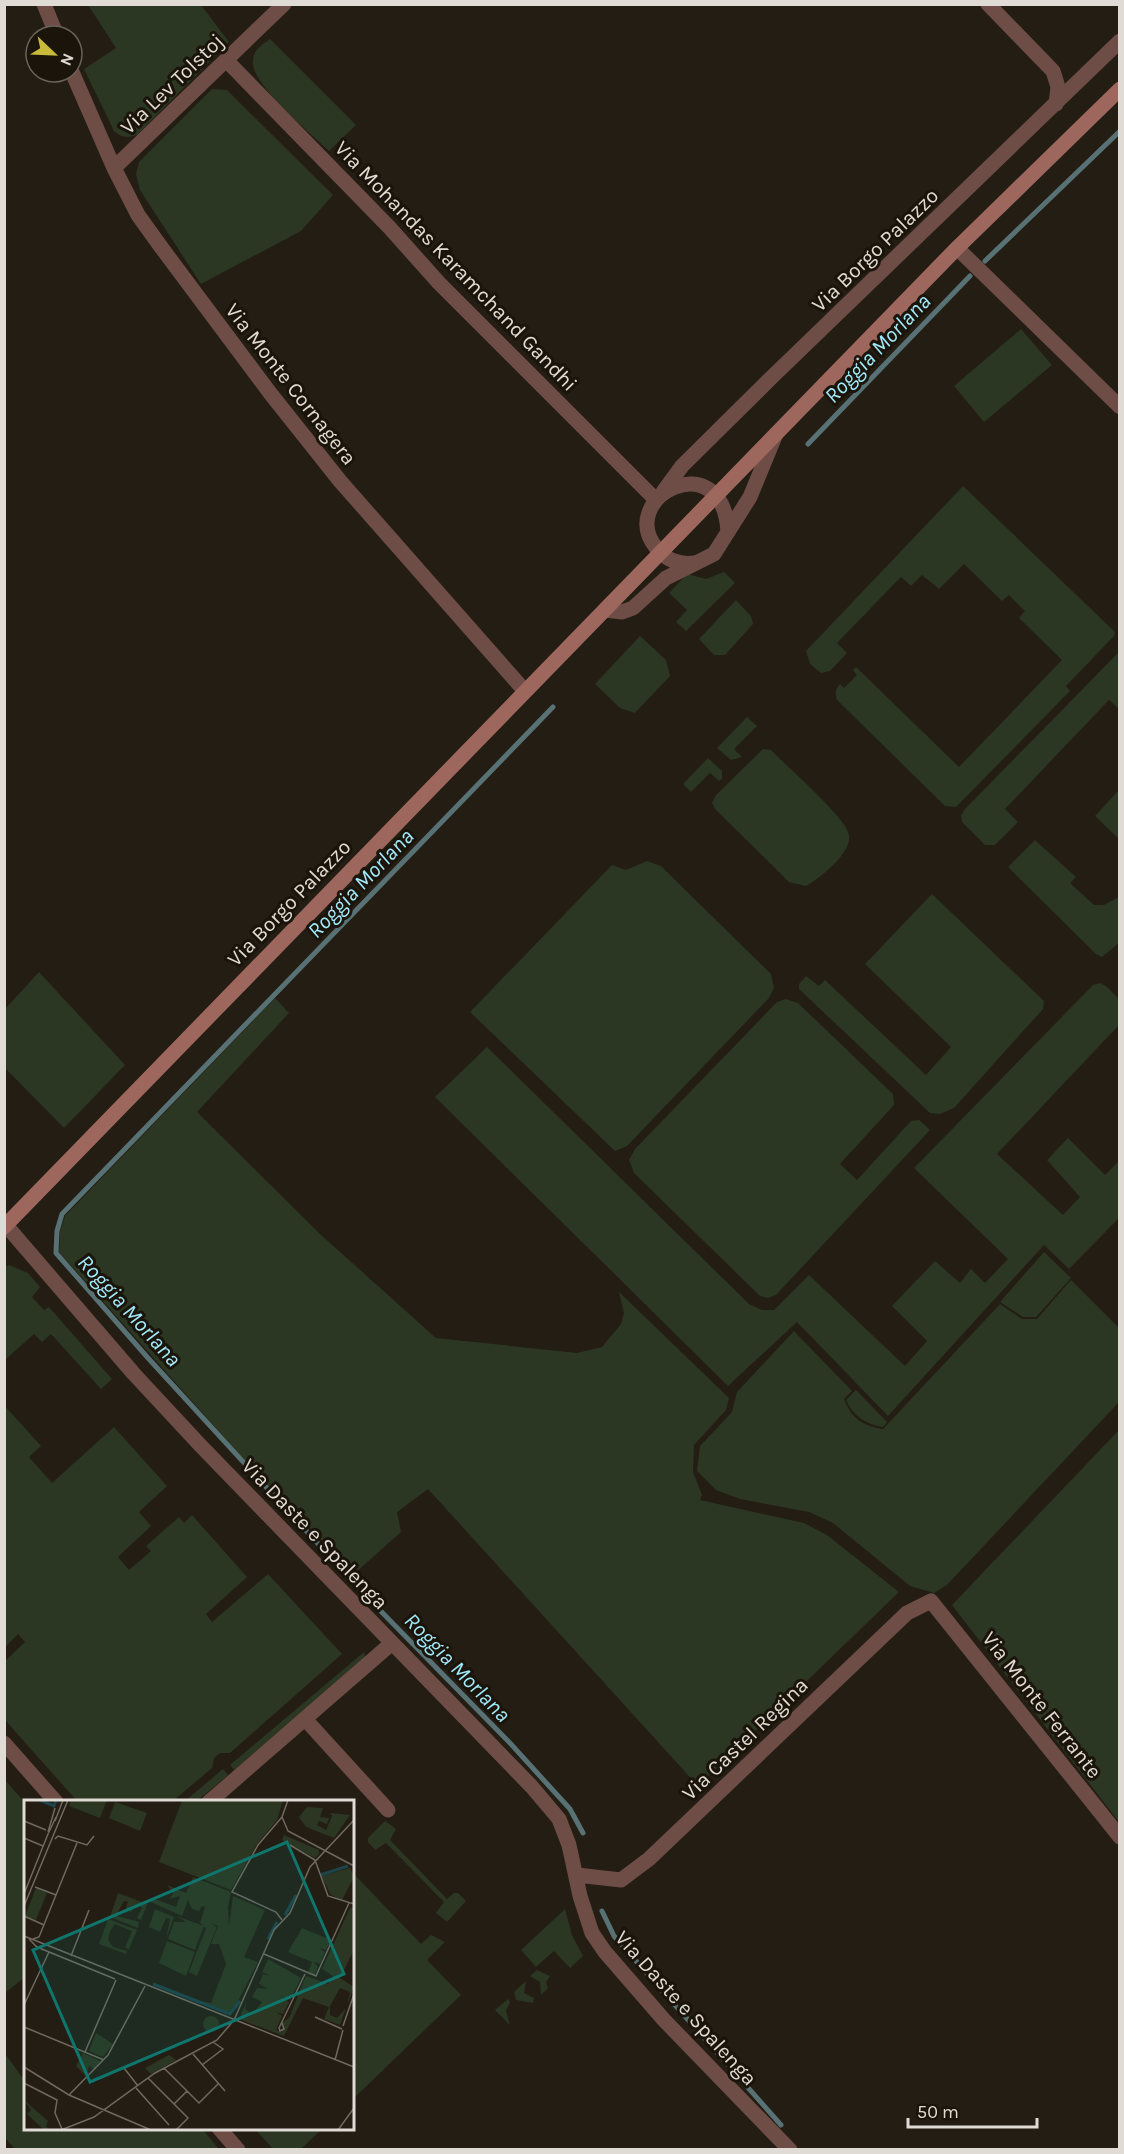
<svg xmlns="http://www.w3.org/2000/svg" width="1124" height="2154" font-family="Karla,sans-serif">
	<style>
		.green { fill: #2b3722 }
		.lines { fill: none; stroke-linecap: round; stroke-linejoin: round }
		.stream { stroke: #587174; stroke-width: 5 }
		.minor { stroke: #6f4d47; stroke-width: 15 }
		.secondary { stroke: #9d675d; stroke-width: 15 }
		.labels { text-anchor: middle; stroke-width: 6; stroke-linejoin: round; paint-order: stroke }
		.street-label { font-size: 21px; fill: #e0dbd4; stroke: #1a140a }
		.water-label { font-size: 22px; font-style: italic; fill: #a2eafb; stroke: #1a140a }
		.inset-river { fill: none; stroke: #1d434b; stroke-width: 3 }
		.inset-road { fill: none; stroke: #6f6960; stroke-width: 1.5 }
		.view { fill: #0f766e; fill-opacity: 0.15; stroke: #0f766e; stroke-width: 3 }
		.inset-edge { fill: none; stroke: #e0dbd4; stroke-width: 3 }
	</style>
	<rect width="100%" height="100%" fill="#231d13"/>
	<path class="green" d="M 88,5 L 201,5 L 229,42 L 137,135 C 127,138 122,138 114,131 L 84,69 L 116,48 Z
		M 270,39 L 356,125 L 329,151 C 312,134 249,83 253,60 C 254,49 262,45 270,39 Z
		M 212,89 L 227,90 L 333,195 L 301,231 L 201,284 L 140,190 L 136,174 L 139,162 Z
		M 1021,329 L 1052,365 L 984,422 L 954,386 Z
		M 963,486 L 1115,632 L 1114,636 L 1066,686 L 1070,691 L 956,807 L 945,806 L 837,700 C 835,694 835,689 840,684 L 844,688 L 857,675 L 853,670 L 856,667 L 959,767 L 1062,660 L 1019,618 L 1025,611 L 1009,595 L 1002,601 L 964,564 L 939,589 L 922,575 L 911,586 L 901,577 L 837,643 L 847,653 L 830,671 L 821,673 L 810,664 L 806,651 Z
		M 724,572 L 735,583 L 686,631 L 676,622 L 687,610 L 669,593 L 687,574 L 706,579 Z
		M 736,600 L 751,616 L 753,624 L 725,655 L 714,655 L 699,639 Z
		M 640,636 L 666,660 L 670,676 L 635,713 L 620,708 L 595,684 Z
		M 1119,652 L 1119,709 L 1109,700 L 1005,809 L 1018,822 L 995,845 L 985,845 L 962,822 L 961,816 L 965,809 Z
		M 747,717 L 757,726 L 734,749 L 742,757 L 731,760 L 717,748 Z
		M 763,749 L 771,750 C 786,766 846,817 849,835 C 852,853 820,878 806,886 L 789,882 L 715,809 L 712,803 L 716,795 Z
		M 708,758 L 722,771 L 722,779 L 719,781 L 710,773 L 691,792 L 683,784 Z
		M 1119,790 L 1119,839 L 1095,816 Z
		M 1035,840 L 1076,877 L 1070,883 L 1094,905 L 1104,905 L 1119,897 L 1119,943 L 1102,957 L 1096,954 L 1008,867 Z
		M 647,861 L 661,866 L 771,974 L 774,988 L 769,998 L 627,1146 L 615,1151 L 470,1012 L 612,865 L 626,870 Z
		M 932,894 L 1044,1001 L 1043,1009 L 954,1108 L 940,1114 L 930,1113 L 799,989 L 799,984 L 806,976 L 819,986 L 825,980 L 926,1075 L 951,1047 L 865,964 Z
		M 39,972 L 125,1065 L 64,1128 L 5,1068 L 5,1009 Z
		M 1100,983 L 1106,986 L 1119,999 L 1119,1025 L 997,1154 L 1063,1215 L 1080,1197 L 1047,1160 L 1068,1138 L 1105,1175 L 1119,1161 L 1119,1218 L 1069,1269 L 1044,1245 L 888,1416 L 797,1322 L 728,1386 L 435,1097 L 487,1047 L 749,1304 L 762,1310 L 774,1310 L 809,1275 L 905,1366 L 927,1341 L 892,1306 L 935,1261 L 960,1283 L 971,1269 L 985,1283 L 1008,1259 L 914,1168 L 1093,985 Z
		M 275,998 L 289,1013 L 197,1112 L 320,1234 L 436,1338 L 577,1353 L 602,1347 L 621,1324 L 624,1313 L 619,1292 L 729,1398 L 726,1410 L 694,1445 L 693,1472 L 702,1495 L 700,1500 L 804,1523 L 827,1535 L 899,1592 L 698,1786 L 428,1489 L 397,1512 L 401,1532 L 354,1574 L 248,1464 L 59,1252 L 60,1231 L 65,1216 Z
		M 786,999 L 798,1003 L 893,1094 L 894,1105 L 840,1164 L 857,1180 L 911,1121 L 919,1120 L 930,1130 L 776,1295 L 768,1298 L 760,1296 L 634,1173 L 629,1160 L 635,1149 L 777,1002 Z
		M 1044,1252 L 1071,1278 L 1036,1317 L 1023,1317 L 1000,1302 Z
		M 9,1265 L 28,1273 L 40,1287 L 32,1297 L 44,1310 L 49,1307 L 112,1379 L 101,1389 L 51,1334 L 42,1342 L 34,1334 L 5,1360 L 5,1267 Z
		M 1071,1280 L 1119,1328 L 1119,1402 L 947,1585 L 934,1593 L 910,1586 L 833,1523 L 809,1512 L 740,1499 L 716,1490 L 697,1471 L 700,1446 L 732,1412 L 737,1392 L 794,1331 L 852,1391 L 844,1399 C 851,1418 863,1426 883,1429 L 1000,1304 L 1022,1319 L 1037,1319 Z
		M 856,1390 L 887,1422 L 883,1427 C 865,1424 853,1416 846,1400 Z
		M 4,1405 L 41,1446 L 29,1457 L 52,1483 L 114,1427 L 167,1486 L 139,1512 L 151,1526 L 118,1557 L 129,1570 L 151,1551 L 146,1546 L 179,1517 L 184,1523 L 192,1515 L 247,1577 L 206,1614 L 212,1622 L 268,1574 L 342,1654 L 230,1753 L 220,1753 L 214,1758 L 212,1768 L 173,1801 L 77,1801 L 5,1720 L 5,1661 L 25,1642 L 18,1634 L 5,1647 Z
		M 1119,1430 L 1119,1822 L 952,1605 Z
		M 364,1652 L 365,1656 L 362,1662 L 234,1770 L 230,1765 Z
		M 223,1769 L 228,1775 L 197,1801 L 185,1801 Z
		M 5,1780 L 26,1804 L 25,1977 L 5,1993 Z
		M 385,1821 L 396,1829 L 390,1840 L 447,1899 L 454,1893 L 458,1893 L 466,1901 L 447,1922 L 436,1913 L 444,1902 L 386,1843 L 375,1850 L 368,1842 L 368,1838 Z
		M 353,1873 L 421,1944 L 431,1935 L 445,1942 L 427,1960 L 461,1995 L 353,2099 Z
		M 565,1909 L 572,1935 L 583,1956 L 570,1968 L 554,1951 L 536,1967 L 521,1950 Z
		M 537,1970 L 550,1976 L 546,1982 L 548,1988 L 541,1995 L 540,1982 L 530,1976 Z
		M 526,1981 L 524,1993 L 534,1998 L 533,2003 L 516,2000 L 514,1992 Z
		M 508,1999 L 510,2002 L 506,2011 L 510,2025 L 495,2010 Z
		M 4,2052 L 22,2077 L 25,2074 L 26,2128 L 202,2129 L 219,2149 L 15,2149 L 5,2138 Z
		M 255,2129 L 322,2129 L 300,2150 L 273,2149 Z"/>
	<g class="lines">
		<path class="stream" d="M 985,261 L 1120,131
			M 808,444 L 970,276
			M 553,707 L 62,1214 L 57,1231 L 56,1253 L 148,1358 L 366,1596 L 509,1742 L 570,1809 L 583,1833
			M 602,1911 L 614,1936 L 781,2125"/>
		<path class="minor" d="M 44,4 L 57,36
			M 988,4 L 1053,71 L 1058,87 L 1056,104
			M 227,61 L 389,227 L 439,283 L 656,500
			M 72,72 L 114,168 L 138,215 L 161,247 L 270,393 L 340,481 L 524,690
			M 114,168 L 284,4
			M 957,248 L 1120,407
			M 663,492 L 682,466 L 773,376 L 1120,41
			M 694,563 C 680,565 666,560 657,549 C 614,497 723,442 728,532
			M 605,610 L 622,612 L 633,608 L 666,578 L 714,554 L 750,497 L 776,434
			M 4,1223 L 134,1374 L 200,1445 L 532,1787 L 559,1819 L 569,1845 L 580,1896 L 592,1933 L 605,1952 L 664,2020 L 790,2150
			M 305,1719 L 388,1810
			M 4,1743 L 56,1802
			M 209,1802 L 392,1643
			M 577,1875 L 621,1880 L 649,1859 L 907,1613 L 931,1601 L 1120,1837
			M 219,2128 L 238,2150"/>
		<path class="secondary" d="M 4,1227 L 957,248 L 1120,89"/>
	</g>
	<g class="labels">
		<g class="street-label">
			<text transform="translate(172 84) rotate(-44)" y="7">Via Lev Tolstoj</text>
			<text transform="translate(875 250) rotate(-44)" y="7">Via Borgo Palazzo</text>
			<text transform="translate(456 266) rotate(46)" y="7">Via Mohandas Karamchand Gandhi</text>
			<text transform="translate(291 384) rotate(52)" y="7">Via Monte Cornagera</text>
			<text transform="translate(289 903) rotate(-46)" y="7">Via Borgo Palazzo</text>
			<text transform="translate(315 1534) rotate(46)" y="7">Via Daste e Spalenga</text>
			<text transform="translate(1042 1705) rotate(52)" y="7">Via Monte Ferrante</text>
			<text transform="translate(745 1739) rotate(-44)" y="7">Via Castel Regina</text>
			<text transform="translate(686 2008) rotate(48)" y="7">Via Daste e Spalenga</text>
		</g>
		<g class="water-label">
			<text transform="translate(877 348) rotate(-46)" y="8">Roggia Morlana</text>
			<text transform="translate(360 883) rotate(-46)" y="8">Roggia Morlana</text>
			<text transform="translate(130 1310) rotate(48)" y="8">Roggia Morlana</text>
			<text transform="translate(458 1667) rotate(46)" y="8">Roggia Morlana</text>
		</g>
	</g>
	<g transform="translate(24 1800)">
		<rect width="330" height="330" fill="#231d13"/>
		<path d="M 47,0 L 83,0 L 76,18 L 45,6 ZM 158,0 L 259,0 L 253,20 L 233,44 L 207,90 L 135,62 ZM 91,2 L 123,13 L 116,31 L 85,18 ZM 283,7 L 299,8 L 296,17 L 305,18 L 303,24 L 295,21 L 293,25 L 302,30 L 308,16 L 306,13 L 326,15 L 310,38 L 282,27 L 275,17 ZM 260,35 L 295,50 L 295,54 L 291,58 L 258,40 ZM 326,68 L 330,77 L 318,100 L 307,95 L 297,76 ZM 169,77 L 207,92 L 204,108 L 205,126 L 209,96 L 241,110 L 220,157 L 234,162 L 208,213 L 170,200 L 187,203 L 202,164 L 195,144 L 187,144 L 194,126 L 186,123 L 193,127 L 173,176 L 165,172 L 182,128 L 176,123 L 181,107 L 178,106 L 175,111 L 168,109 L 164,100 L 158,116 L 127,102 L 128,98 L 152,107 L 156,96 L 146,99 L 149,93 L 143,85 L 162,93 ZM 12,88 L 23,93 L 12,120 L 1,116 ZM 94,93 L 123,104 L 117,120 L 113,118 L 118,108 L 113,104 L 107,112 L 101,110 L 104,102 L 100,101 L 94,112 L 93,116 L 115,122 L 114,128 L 86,117 ZM 330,107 L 330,150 L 316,178 L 330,187 L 323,205 L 326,192 L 316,188 L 306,206 L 306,215 L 313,218 L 322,208 L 316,225 L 300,219 L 305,207 L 279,198 L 260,236 L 215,219 L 223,200 L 221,209 L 228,214 L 236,205 L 238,202 L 228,197 L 233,188 L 244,189 L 235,184 L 239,174 L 246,176 L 238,172 L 244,159 L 277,178 L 266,200 L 258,197 L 265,202 L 259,214 L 252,212 L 258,216 L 252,230 L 258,232 L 259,222 L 265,218 L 282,176 L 304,184 L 309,176 L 298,169 L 326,108 ZM 131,109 L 150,117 L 142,139 L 146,119 L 142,118 L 136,132 L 125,127 ZM 152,116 L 180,126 L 171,150 L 144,139 L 150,122 L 162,122 ZM 84,119 L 113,130 L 105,149 L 101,148 L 108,131 L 91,124 L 86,131 L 84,140 L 89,147 L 103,151 L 102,154 L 75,144 ZM 278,128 L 307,140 L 302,150 L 295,148 L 301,152 L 296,164 L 290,162 L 294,167 L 291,175 L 284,173 L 288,162 L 264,152 ZM 143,141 L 171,152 L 162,176 L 135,163 ZM179 224a8 8 0 1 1 16 0a8 8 0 1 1-16 0ZM 72,233 L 89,244 L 79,257 L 65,251 ZM 59,253 L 76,261 L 70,269 L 65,266 L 62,276 L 52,266 ZM 145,255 L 152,260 L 127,274 L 121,268 ZM 0,300 L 24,321 L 22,326 L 26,330 L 20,330 L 3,314 L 7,310 Z" fill="#2b3722"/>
		<path class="inset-river" d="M 16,0 L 30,6 L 32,0M 296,75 L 324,66M 261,115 L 272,95M 244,139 L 253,122M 129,184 L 206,214 L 216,201"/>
		<path class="inset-road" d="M 264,0 L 258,17 L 264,31 L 330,66M 258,17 L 234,45 L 208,92 L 252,112 L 258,120M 0,21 L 22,30M 31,21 L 39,0M 24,32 L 31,8M 24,34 L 32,17M 0,38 L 19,46M 31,39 L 34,36 L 63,45 L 70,36M 266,45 L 291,60 L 304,96 L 330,104M 11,87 L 32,95M 0,94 L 24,34M 0,106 L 44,0M 0,116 L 20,125M 0,136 L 330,267M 5,139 L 13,147 L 91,179M 9,139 L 15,137 L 53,43M 240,154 L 292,176 L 325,103M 47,156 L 65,110M 0,205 L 25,152M 291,217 L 318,229M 258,223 L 260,229 L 256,231 L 255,228 L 281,174M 319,226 L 330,194M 0,227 L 80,260M 61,252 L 92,180M 169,254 L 201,291M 311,260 L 319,230M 178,265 L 199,249 L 189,242M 0,267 L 45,295 L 127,330M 100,268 L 114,286M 140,268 L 175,303 L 194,284M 124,278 L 164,318 L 152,330M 0,283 L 33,300 L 31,313 L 38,329M 112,288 L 145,325M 45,295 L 84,255 L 121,186M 150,304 L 163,291M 37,330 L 70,317 L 131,273 L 193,240 L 210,220 L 250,130 L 266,113 L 286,67 L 330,20M 314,330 L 330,308"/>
		<path class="view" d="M 263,42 L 320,174 L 66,282 L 9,150 Z"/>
		<rect width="330" height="330" class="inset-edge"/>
	</g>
	<rect width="1124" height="2154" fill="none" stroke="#e0dbd4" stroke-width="12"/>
	<g transform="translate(54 54) rotate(113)"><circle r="28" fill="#1a140a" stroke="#69645b" stroke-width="1.5"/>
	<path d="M0-4.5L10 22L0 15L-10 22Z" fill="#c8bb3b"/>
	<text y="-9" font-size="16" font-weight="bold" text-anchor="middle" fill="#e0dbd4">N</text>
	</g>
	<path d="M908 2118v9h129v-9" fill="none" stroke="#e0dbd4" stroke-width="3"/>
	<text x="917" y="2118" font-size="18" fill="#e0dbd4" stroke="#1a140a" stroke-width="4.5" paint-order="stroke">50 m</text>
</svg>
